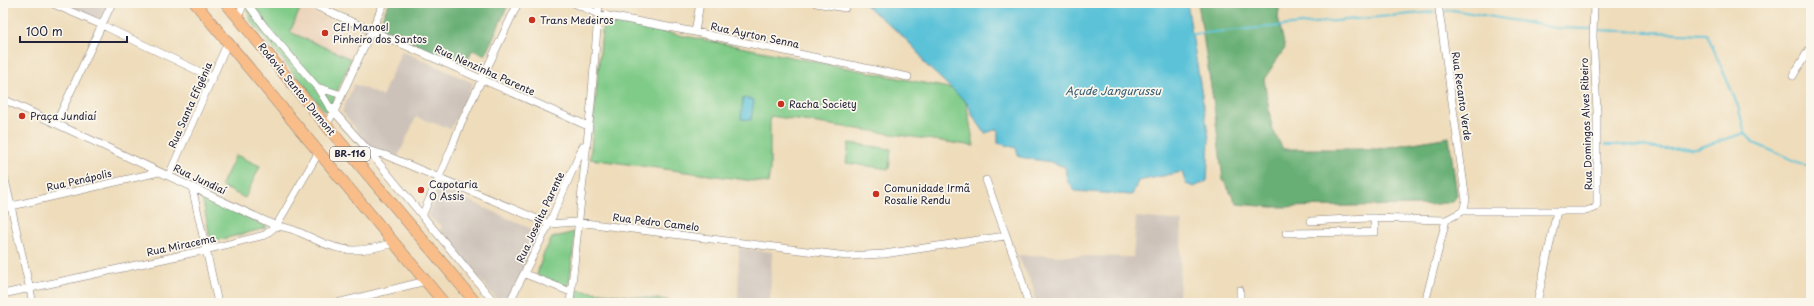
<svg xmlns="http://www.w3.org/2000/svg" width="1814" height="306" font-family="'Playpen Sans',sans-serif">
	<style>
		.built { fill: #ebd2b8 }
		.industrial { fill: #cdc2b9 }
		.green { fill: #80cb88; stroke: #517662 }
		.forest { fill: #68af74; stroke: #456858 }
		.water { fill: #5bc2d8; stroke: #3e728a }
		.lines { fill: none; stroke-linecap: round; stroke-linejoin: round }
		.stream { stroke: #5bc2d8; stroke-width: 2 }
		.minor-casing { stroke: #887f7a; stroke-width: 8 }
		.trunk-casing { stroke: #887f7a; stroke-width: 12 }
		.minor { stroke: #fff; stroke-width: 7 }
		.trunk { stroke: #f8bd88; stroke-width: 11 }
		.poi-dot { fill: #c8321e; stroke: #fbf7ec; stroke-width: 1.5 }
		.labels { text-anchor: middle; stroke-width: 3.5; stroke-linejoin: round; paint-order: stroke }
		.shield { fill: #fbf7ec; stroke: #636270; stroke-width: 1 }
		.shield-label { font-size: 9px; font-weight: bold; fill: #22223b }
		.poi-label { font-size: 10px; fill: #22223b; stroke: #fbf7ec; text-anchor: start }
		.street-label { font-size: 10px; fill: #22223b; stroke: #fbf7ec }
		.water-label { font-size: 11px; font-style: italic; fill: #365a72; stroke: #fbf7ec }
	</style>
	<rect width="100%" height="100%" fill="#fbf7ec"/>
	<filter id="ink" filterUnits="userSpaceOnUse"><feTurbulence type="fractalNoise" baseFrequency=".025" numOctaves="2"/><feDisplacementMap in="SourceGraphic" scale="8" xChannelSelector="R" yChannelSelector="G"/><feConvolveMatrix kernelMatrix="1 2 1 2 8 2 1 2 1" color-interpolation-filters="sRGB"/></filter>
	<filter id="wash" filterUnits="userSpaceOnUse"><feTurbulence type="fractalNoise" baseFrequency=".012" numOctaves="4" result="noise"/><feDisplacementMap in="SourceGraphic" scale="16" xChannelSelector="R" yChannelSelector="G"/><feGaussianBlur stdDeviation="0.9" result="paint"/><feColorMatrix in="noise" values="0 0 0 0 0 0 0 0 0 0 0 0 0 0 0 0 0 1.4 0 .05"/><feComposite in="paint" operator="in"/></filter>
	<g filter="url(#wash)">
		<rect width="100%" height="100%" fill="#eedcba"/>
		<path class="built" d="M 301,7 L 361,34 L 348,59 L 290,32 Z"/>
		<path class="industrial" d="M 62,3 L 107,3 L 100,19 Z
			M 402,51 L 473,83 L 451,129 L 416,117 L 398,157 L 369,145 L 342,112 L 354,84 L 382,96 Z
			M 439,187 L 540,233 L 509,298 L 505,303 L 500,303 L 446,239 L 448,236 L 439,232 L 442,226 L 427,216 Z
			M 1136,217 L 1182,221 L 1179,303 L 1035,303 L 1033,286 L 1017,255 L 1133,257 Z
			M 739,248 L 772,252 L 770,303 L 738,303 Z"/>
		<path class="green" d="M 248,3 L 293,3 L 301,7 L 290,32 L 351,59 L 329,110 L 325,111 L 249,19 Z
			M 603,20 L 964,91 L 974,146 L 770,116 L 770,171 L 768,183 L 590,159 Z
			M 849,143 L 891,149 L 889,169 L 846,163 Z
			M 236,155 L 260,166 L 245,198 L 221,186 Z
			M 202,197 L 266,226 L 266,228 L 211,242 Z
			M 574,232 L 575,233 L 569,286 L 567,287 L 537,275 L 543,255 L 552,238 Z
			M 574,290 L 692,303 L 572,303 Z"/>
		<path class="forest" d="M 389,3 L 509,3 L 485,55 L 472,50 L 465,67 L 378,27 Z
			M 1198,3 L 1280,3 L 1278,17 L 1285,48 L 1264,79 L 1272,128 L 1283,149 L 1377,149 L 1449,137 L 1457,195 L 1453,202 L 1429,205 L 1272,207 L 1237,204 L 1223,180 L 1214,106 Z"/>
		<path class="water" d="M 863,3 L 1187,3 L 1209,139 L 1207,181 L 1194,187 L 1186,184 L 1182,172 L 1138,181 L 1132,195 L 1075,191 L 1067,181 L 1065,167 L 1051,162 L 1019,157 L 1016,148 L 998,143 L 998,129 L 985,133 L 973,116 L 967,103 L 924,63 C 921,48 876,14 863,3 Z
			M 743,98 L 754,100 L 751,120 L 741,119 Z"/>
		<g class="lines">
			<path class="stream" d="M 1445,11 L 1453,10 L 1557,28 L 1591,29
				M 1595,30 L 1707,34 L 1738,106 L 1745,133 L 1754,143 L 1811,168
				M 1193,34 L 1434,12
				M 1605,145 L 1632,145 L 1664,149 L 1697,148 L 1745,133"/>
		</g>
	</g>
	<g filter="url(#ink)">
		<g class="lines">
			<defs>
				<path id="minor" d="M 51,3 L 102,25 L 213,78
					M 247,3 L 265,27 L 317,87 L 329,106 L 368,150 L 495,303
					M 309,3 L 588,126
					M 574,3 L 598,14 L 695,32 L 908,77
					M 816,3 L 845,8
					M 1438,3 L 1466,200 L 1463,211 L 1446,220
					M 1808,3 L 1811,5
					M 238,17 L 244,3
					M 695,32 L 700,3
					M 1793,76 L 1811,46
					M 317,87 L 342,95
					M 3,99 L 276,226 C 290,227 301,233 314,239 C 345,254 361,252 394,243
					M 56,123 L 112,3
					M 326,125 L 334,112 L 384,3
					M 368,150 L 385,155 L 549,224 L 577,222 L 847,256 L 884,254 L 1005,236
					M 3,171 L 33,303
					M 169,175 L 228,42
					M 986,180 L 1020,274 L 1028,303
					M 192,187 L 218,303
					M 3,208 L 159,172
					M 1463,211 L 1586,211 L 1595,208 L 1597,205 L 1597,111 L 1593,36 L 1594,3
					M 422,216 L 452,147 L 461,123 L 518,3
					M 1311,221 L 1368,218 L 1446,220
					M 1286,233 L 1375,232 L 1374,218
					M 525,274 L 571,292
					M 1240,290 L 1240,303
					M 3,294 L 205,250 L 265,235 L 276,226 L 319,152
					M 337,303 L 426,281
					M 509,303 L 549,224 L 583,146
					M 570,303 L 591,105 L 599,3
					M 1425,303 L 1446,220
					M 1537,303 L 1557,211"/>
				<path id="trunk" d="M 195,3 L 444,303
					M 226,3 L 326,125 L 476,303"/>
			</defs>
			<use href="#minor" class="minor-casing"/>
			<use href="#trunk" class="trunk-casing"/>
			<use href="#minor" class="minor"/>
			<use href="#trunk" class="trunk"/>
		</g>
	</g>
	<g class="poi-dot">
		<circle cx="532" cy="20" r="4"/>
		<circle cx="325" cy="33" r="4"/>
		<circle cx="781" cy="104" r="4"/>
		<circle cx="22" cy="116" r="4"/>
		<circle cx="421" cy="190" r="4"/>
		<circle cx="876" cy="194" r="4"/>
	</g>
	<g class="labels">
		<rect class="shield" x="330" y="147" width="40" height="14" rx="3"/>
		<g class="shield-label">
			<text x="350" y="157">BR-116</text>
		</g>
		<g class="poi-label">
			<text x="540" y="24">Trans Medeiros</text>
			<text x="333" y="31">CEI Manoel<tspan x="333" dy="12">Pinheiro dos Santos</tspan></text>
			<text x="789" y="108">Racha Society</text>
			<text x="30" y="120">Praça Jundiaí</text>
			<text x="429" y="188">Capotaria<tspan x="429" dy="12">O Assis</tspan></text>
			<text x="884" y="192">Comunidade Irmã<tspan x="884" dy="12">Rosalie Rendu</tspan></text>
		</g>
		<g class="street-label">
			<text transform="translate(755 35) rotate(12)" y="4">Rua Ayrton Senna</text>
			<text transform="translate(485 70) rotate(24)" y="4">Rua Nenzinha Parente</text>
			<text transform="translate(297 89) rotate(51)" y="4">Rodovia Santos Dumont</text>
			<text transform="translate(1462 96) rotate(82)" y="4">Rua Recanto Verde</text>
			<text transform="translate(190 105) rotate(-66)" y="4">Rua Santa Efigênia</text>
			<text transform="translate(1586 124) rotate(-92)" y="4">Rua Domingos Alves Ribeiro</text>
			<text transform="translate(200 179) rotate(25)" y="4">Rua Jundiaí</text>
			<text transform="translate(79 180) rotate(-13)" y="4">Rua Penápolis</text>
			<text transform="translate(540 217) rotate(-65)" y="4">Rua Joselita Parente</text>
			<text transform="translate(656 222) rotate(7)" y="4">Rua Pedro Camelo</text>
			<text transform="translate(181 245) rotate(-12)" y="4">Rua Miracema</text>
		</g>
		<g class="water-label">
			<text x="1113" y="95">Açude Jangurussu</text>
		</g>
	</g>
	<rect width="1814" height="306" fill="none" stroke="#fbf7ec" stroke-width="16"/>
	<path d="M20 36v6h107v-6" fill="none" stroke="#22223b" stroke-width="2"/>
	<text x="26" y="36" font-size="12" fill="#22223b" stroke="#fbf7ec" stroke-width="3" paint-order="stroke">100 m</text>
</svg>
